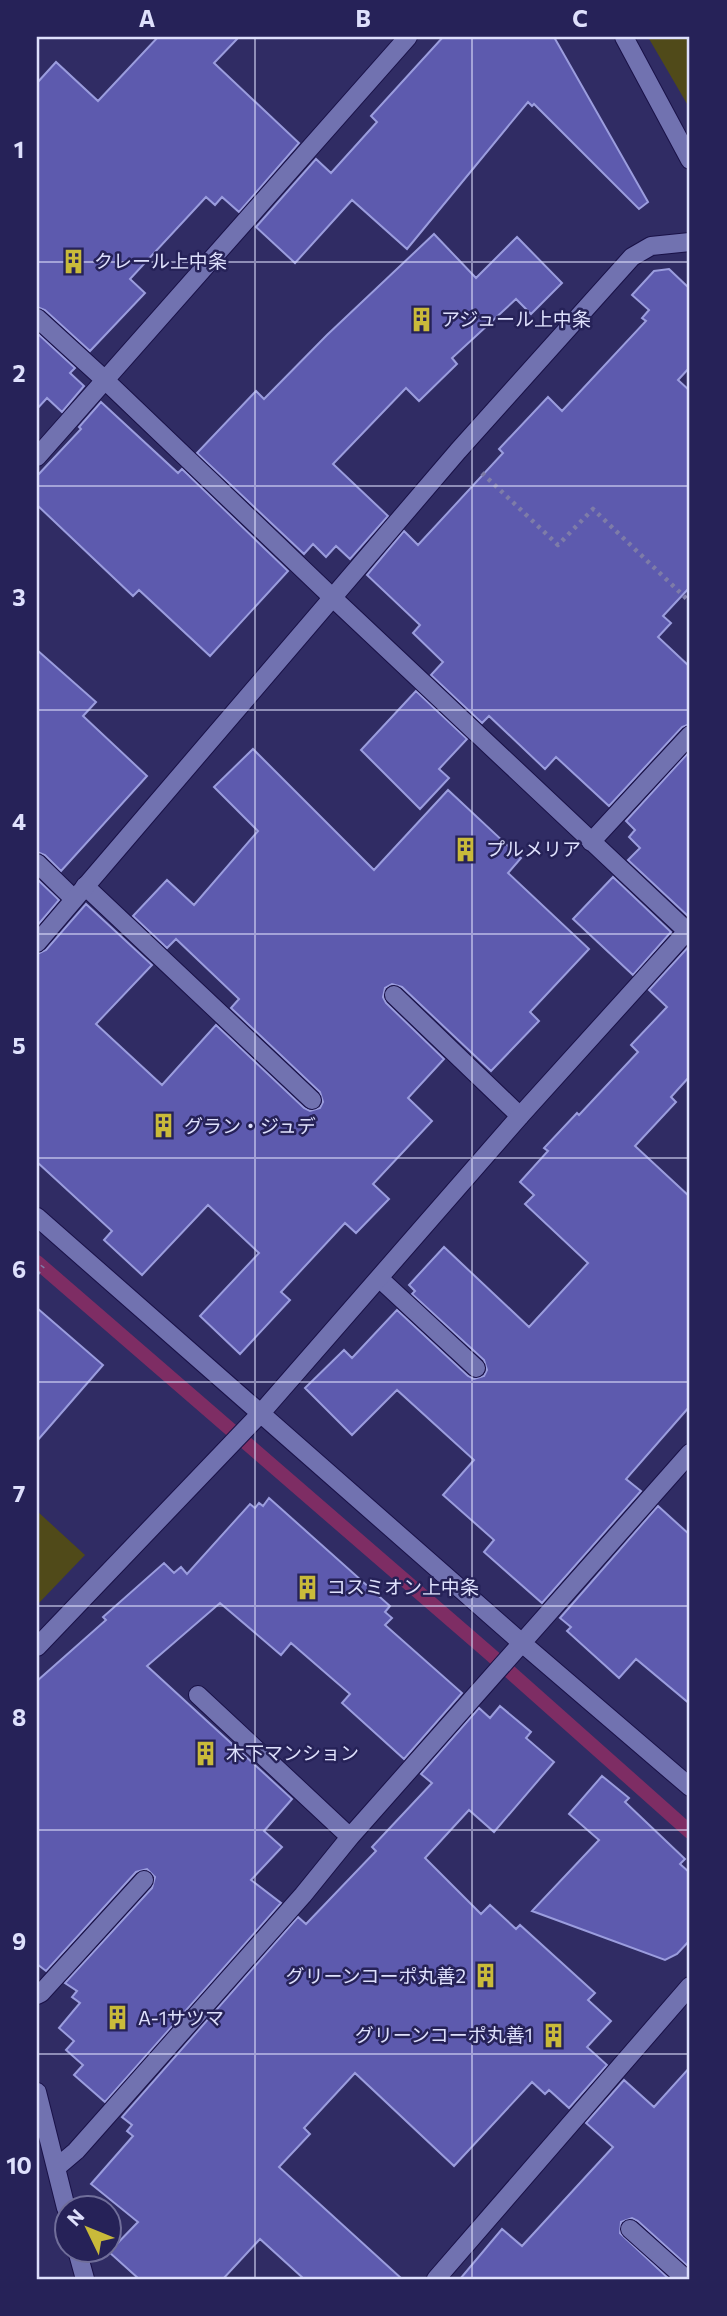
<svg xmlns="http://www.w3.org/2000/svg" width="727" height="2316" font-family="Commissioner,'Noto Sans JP',sans-serif">
	<style>
		.green { fill: #504a19 }
		.lines { fill: none; stroke-linecap: round; stroke-linejoin: round }
		.stream { stroke: #7e2d64; stroke-width: 14 }
		.building { fill: #5d5aae; stroke: #9b9dde; stroke-width: 2 }
		.lane-casing { stroke: #191147; stroke-width: 20 }
		.street-casing { stroke: #191147; stroke-width: 20 }
		.secondary-casing { stroke: #191147; stroke-width: 20 }
		.path { stroke: #7e7ca8; stroke-width: 4.5; stroke-dasharray: 3.5 5; stroke-linecap: butt }
		.lane { stroke: #7172b0; stroke-width: 18 }
		.street { stroke: #7172b0; stroke-width: 18 }
		.secondary { stroke: #7172b0; stroke-width: 18 }
		.grid { fill: none; stroke: #dee0fc; stroke-width: 2; stroke-opacity: 0.55 }
		.labels { text-anchor: middle; stroke-width: 5; stroke-linejoin: round; paint-order: stroke }
		.poi-label { font-size: 19px; fill: #dee0fc; stroke: #262258; text-anchor: start }
		.neatline { fill: none; stroke: #dee0fc; stroke-width: 2.5 }
		.grid-label { font-size: 23px; text-anchor: middle; font-weight: bold; fill: #dee0fc }
	</style>
	<rect width="100%" height="100%" fill="#302c64"/>
	<path class="green" d="M 648,37 L 690,37 L 690,109 Z
		M 37,1511 L 85,1555 L 37,1605 Z"/>
	<g class="lines">
		<path class="stream" d="M 37,1262 L 490,1654 L 690,1832"/>
	</g>
	<path class="building" d="M 158,37 L 239,37 L 214,63 L 299,143 L 239,212 L 222,197 L 215,205 L 206,197 L 130,279 L 145,293 L 90,351 L 45,310 L 37,307 L 37,83 L 56,62 L 98,101 Z
		M 443,37 L 554,37 L 648,202 L 639,209 L 534,104 L 532,106 L 528,102 L 407,249 L 352,200 L 295,263 L 256,227 L 316,159 L 331,173 L 377,122 L 371,116 Z
		M 434,234 L 476,278 L 517,237 L 562,283 L 531,314 L 516,299 L 452,358 L 457,364 L 419,401 L 406,388 L 333,464 L 388,516 L 350,559 L 336,546 L 326,557 L 313,544 L 304,554 L 197,453 L 256,391 L 264,399 L 327,335 Z
		M 669,269 L 690,289 L 690,367 L 678,380 L 690,391 L 690,587 L 663,616 L 671,623 L 658,637 L 690,667 L 690,724 L 682,727 L 609,806 L 556,757 L 545,769 L 489,716 L 482,723 L 431,675 L 443,662 L 413,633 L 420,625 L 367,575 L 404,531 L 418,545 L 503,453 L 499,449 L 548,397 L 562,411 L 646,321 L 642,318 L 649,310 L 632,295 L 654,271 Z
		M 37,333 L 75,368 L 70,373 L 84,386 L 62,412 L 47,398 L 37,409 Z
		M 101,402 L 178,473 L 182,469 L 288,571 L 210,656 L 139,590 L 133,596 L 37,505 L 37,476 L 81,429 L 79,427 Z
		M 37,650 L 96,702 L 83,716 L 147,776 L 61,871 L 45,855 L 37,852 Z
		M 416,691 L 467,739 L 439,769 L 449,778 L 420,809 L 361,750 Z
		M 253,749 L 374,870 L 448,790 L 521,858 L 508,873 L 589,949 L 530,1012 L 539,1021 L 491,1071 L 402,987 L 392,984 L 385,988 L 383,997 L 386,1003 L 444,1059 L 408,1098 L 432,1121 L 373,1184 L 389,1199 L 356,1233 L 345,1223 L 281,1292 L 290,1300 L 240,1354 L 200,1316 L 259,1253 L 208,1205 L 142,1275 L 104,1240 L 112,1231 L 37,1162 L 37,954 L 46,950 L 86,904 L 152,965 L 96,1024 L 162,1085 L 216,1025 L 304,1108 L 310,1111 L 320,1108 L 323,1102 L 320,1092 L 231,1008 L 239,999 L 176,939 L 167,948 L 133,916 L 167,880 L 194,905 L 258,831 L 214,787 Z
		M 690,751 L 690,917 L 689,917 L 628,860 L 640,848 L 629,837 L 635,830 L 626,821 Z
		M 613,877 L 671,932 L 633,975 L 573,919 Z
		M 37,879 L 59,900 L 37,926 Z
		M 690,945 L 690,1076 L 671,1097 L 676,1102 L 635,1146 L 690,1197 L 690,1406 L 626,1479 L 641,1491 L 542,1603 L 484,1552 L 494,1540 L 443,1495 L 474,1460 L 397,1390 L 352,1435 L 305,1388 L 344,1350 L 352,1358 L 397,1310 L 468,1376 L 474,1379 L 484,1376 L 487,1370 L 484,1360 L 412,1294 L 415,1291 L 409,1285 L 444,1247 L 529,1327 L 588,1263 L 525,1204 L 534,1195 L 520,1182 L 548,1151 L 544,1148 L 577,1113 L 579,1115 L 638,1052 L 631,1045 L 667,1007 L 649,990 Z
		M 37,1308 L 103,1365 L 37,1441 Z
		M 269,1498 L 390,1606 L 385,1612 L 392,1618 L 385,1625 L 462,1693 L 404,1759 L 342,1703 L 350,1694 L 291,1643 L 281,1655 L 220,1603 L 147,1666 L 292,1799 L 264,1831 L 282,1847 L 251,1880 L 281,1903 L 105,2102 L 74,2075 L 83,2065 L 66,2050 L 74,2041 L 59,2028 L 80,2003 L 72,1997 L 77,1991 L 65,1983 L 152,1888 L 155,1877 L 147,1869 L 136,1872 L 46,1971 L 37,1964 L 37,1681 L 106,1620 L 103,1617 L 164,1563 L 174,1573 L 181,1567 L 187,1574 L 250,1504 L 255,1508 L 259,1503 L 263,1506 Z
		M 658,1506 L 690,1535 L 690,1704 L 636,1659 L 619,1678 L 567,1631 L 571,1627 L 560,1618 Z
		M 500,1706 L 531,1732 L 526,1738 L 554,1762 L 494,1832 L 469,1810 L 425,1858 L 481,1914 L 490,1905 L 516,1929 L 520,1925 L 595,1993 L 588,2000 L 611,2021 L 587,2047 L 607,2065 L 569,2108 L 549,2090 L 545,2094 L 532,2082 L 454,2166 L 355,2073 L 304,2128 L 310,2134 L 279,2167 L 402,2279 L 304,2279 L 260,2239 L 223,2279 L 139,2279 L 109,2252 L 138,2222 L 91,2184 L 133,2136 L 127,2131 L 132,2125 L 122,2117 L 298,1917 L 306,1924 L 376,1851 L 372,1847 L 432,1783 L 421,1774 L 479,1708 L 490,1718 Z
		M 602,1776 L 629,1798 L 625,1802 L 685,1859 L 680,1864 L 690,1873 L 690,1940 L 677,1954 L 665,1960 L 532,1911 L 599,1840 L 569,1814 Z
		M 690,2067 L 690,2268 L 638,2221 L 632,2218 L 621,2222 L 620,2233 L 669,2279 L 460,2279 L 502,2229 L 522,2246 L 613,2147 L 586,2123 L 624,2080 L 654,2107 Z"/>
	<g class="lines">
		<defs>
			<path id="lane" d="M 37,863 L 74,899
				M 85,886 L 312,1100
				M 394,995 L 520,1116
				M 380,1279 L 476,1368
				M 37,1995 L 41,1993 L 144,1880
				M 630,2229 L 686,2279"/>
			<path id="street" d="M 37,318 L 105,380 L 333,598 L 687,931
				M 37,457 L 408,37
				M 591,842 L 690,735
				M 37,943 L 458,451 L 632,257 L 651,246 L 690,242
				M 37,1217 L 522,1643 L 690,1787
				M 37,1647 L 261,1413 L 520,1116 L 690,928
				M 198,1695 L 350,1837
				M 37,2092 L 66,2208
				M 56,2168 L 76,2151 L 303,1895 L 350,1837 L 690,1453
				M 77,2250 L 85,2279
				M 436,2279 L 690,1986"/>
			<path id="secondary" d="M 624,37 L 690,160"/>
		</defs>
		<use href="#lane" class="lane-casing"/>
		<use href="#street" class="street-casing"/>
		<use href="#secondary" class="secondary-casing"/>
		<path class="path" d="M 482,473 L 558,545 L 593,509 L 690,602
			M 37,1274 L 43,1266"/>
		<use href="#lane" class="lane"/>
		<use href="#street" class="street"/>
		<use href="#secondary" class="secondary"/>
	</g>
	<path class="grid" d="M 255,37 L 255,2279M 472,37 L 472,2279M 37,262 L 690,262M 37,486 L 690,486M 37,710 L 690,710M 37,934 L 690,934M 37,1158 L 690,1158M 37,1382 L 690,1382M 37,1606 L 690,1606M 37,1830 L 690,1830M 37,2054 L 690,2054"/>
	<defs>
		<symbol id="building-bare" viewBox="-9 -9 18 18"><path d="M-4-6H4V6H1V3H-1V6H-4ZM-2.5-4.3h1.7v1.8h-1.7ZM.8-4.3h1.7v1.8H.8ZM-2.5-1h1.7V.8h-1.7ZM.8-1h1.7V.8H.8Z" fill="#c9ba3a" stroke="#262258" stroke-width="2.5" paint-order="stroke"/></symbol>
	</defs>
	<g fill-rule="evenodd">
		<use href="#building-bare" x="56" y="244" width="35" height="35"/>
		<use href="#building-bare" x="404" y="302" width="35" height="35"/>
		<use href="#building-bare" x="448" y="832" width="35" height="35"/>
		<use href="#building-bare" x="146" y="1108" width="35" height="35"/>
		<use href="#building-bare" x="290" y="1570" width="35" height="35"/>
		<use href="#building-bare" x="188" y="1736" width="35" height="35"/>
		<use href="#building-bare" x="468" y="1958" width="35" height="35"/>
		<use href="#building-bare" x="100" y="2000" width="35" height="35"/>
		<use href="#building-bare" x="536" y="2018" width="35" height="35"/>
	</g>
	<g class="labels">
		<g class="poi-label">
			<text x="94" y="268">クレール上中条</text>
			<text x="441" y="326">アジュール上中条</text>
			<text x="486" y="856">プルメリア</text>
			<text x="184" y="1133">グラン・ジュデ</text>
			<text x="327" y="1594">コスミオン上中条</text>
			<text x="226" y="1760">木下マンション</text>
			<text x="466" y="1983" text-anchor="end">グリーンコーポ丸善2</text>
			<text x="138" y="2025">A-1サツマ</text>
			<text x="533" y="2042" text-anchor="end">グリーンコーポ丸善1</text>
		</g>
	</g>
	<rect width="727" height="2316" fill="none" stroke="#262258" stroke-width="77"/>
	<g transform="translate(88 2229) rotate(313)"><circle r="33" fill="#262258" stroke="#706e9a" stroke-width="2"/>
	<path d="M0-5L12 26L0 18L-12 26Z" fill="#c9ba3a"/>
	<text y="-10" font-size="19" font-weight="bold" text-anchor="middle" fill="#dee0fc">N</text>
	</g>
	<rect x="38" y="38" width="650" height="2240" class="neatline"/>
	<g class="grid-label">
		<text x="147" y="27">A</text>
		<text x="363" y="27">B</text>
		<text x="580" y="27">C</text>
		<text x="19" y="158">1</text>
		<text x="19" y="382">2</text>
		<text x="19" y="606">3</text>
		<text x="19" y="830">4</text>
		<text x="19" y="1054">5</text>
		<text x="19" y="1278">6</text>
		<text x="19" y="1502">7</text>
		<text x="19" y="1726">8</text>
		<text x="19" y="1950">9</text>
		<text x="19" y="2174">10</text>
	</g>
</svg>
